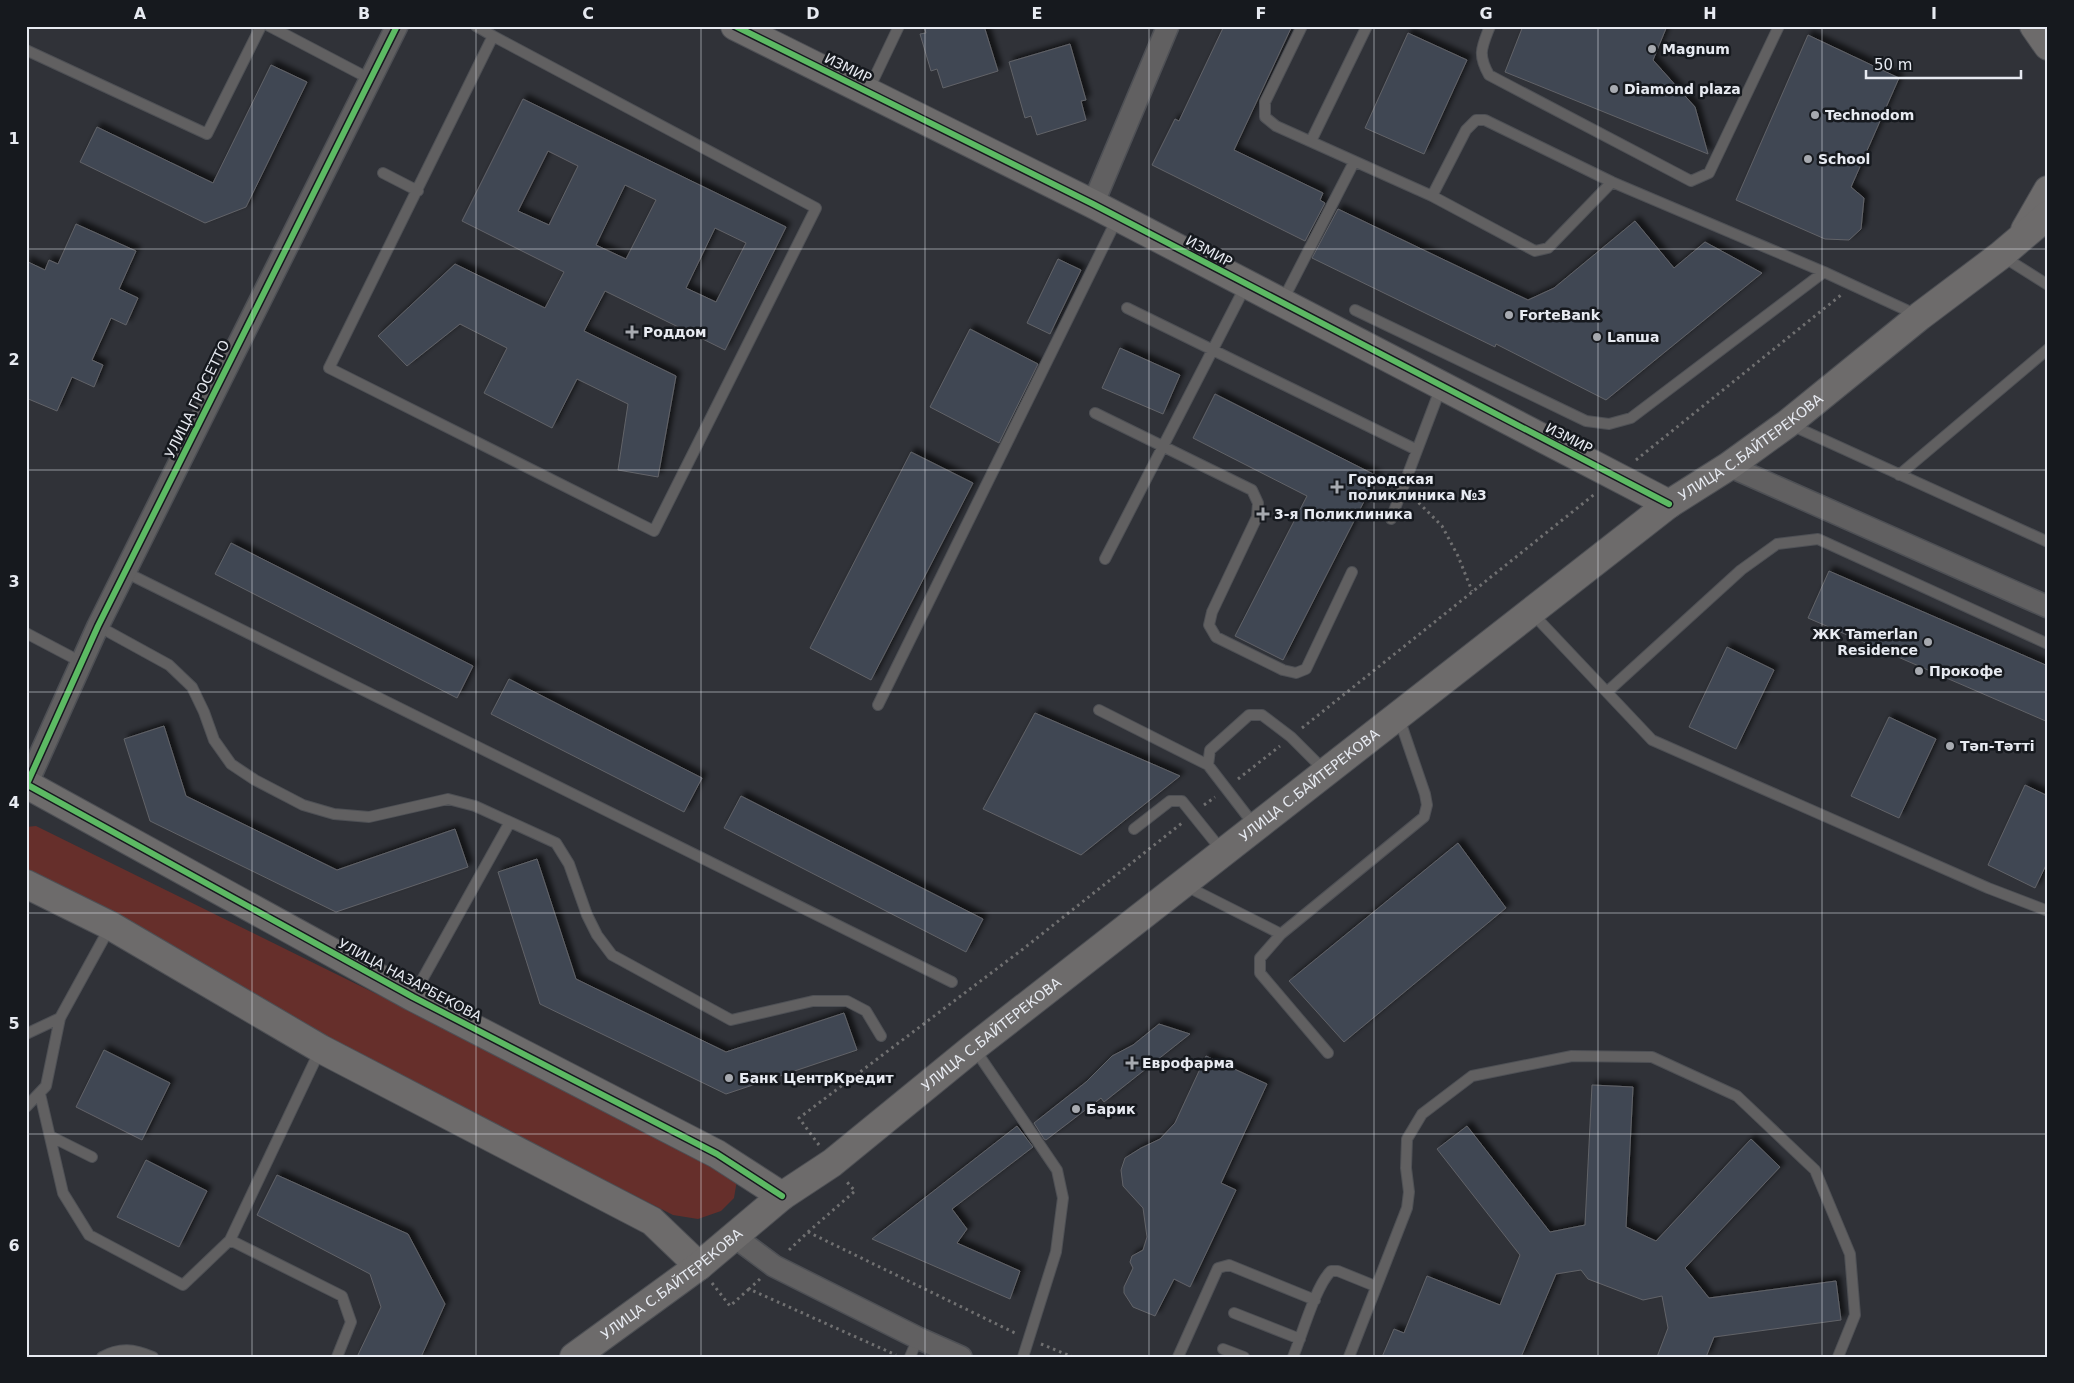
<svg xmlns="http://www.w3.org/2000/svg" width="2074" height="1383" font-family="'DejaVu Sans',sans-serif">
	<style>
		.green { fill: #662f2b }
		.building { fill: #414653; stroke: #616368; fill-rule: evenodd; filter: url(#shadow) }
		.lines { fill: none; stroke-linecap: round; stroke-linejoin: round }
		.lane-casing { stroke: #4e5055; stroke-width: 12 }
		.street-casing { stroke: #4e5055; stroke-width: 24 }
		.secondary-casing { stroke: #4e5055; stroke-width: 30 }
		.path { stroke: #707071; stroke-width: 3; stroke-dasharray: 2.5 4; stroke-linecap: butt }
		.lane { stroke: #616061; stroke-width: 10 }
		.street { stroke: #616061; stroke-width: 21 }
		.secondary { stroke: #6d6b6b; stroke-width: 28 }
		.cycleway-casing { stroke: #16191e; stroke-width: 9 }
		.cycleway { stroke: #5cba63; stroke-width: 6 }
		.grid { fill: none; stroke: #e7eaf1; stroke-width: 1; stroke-opacity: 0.55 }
		.poi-dot { fill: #a7aab0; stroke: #16191e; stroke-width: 2 }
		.labels { text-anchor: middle; stroke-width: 5; stroke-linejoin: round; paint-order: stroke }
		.poi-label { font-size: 14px; font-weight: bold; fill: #e7eaf1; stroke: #16191e; text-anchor: start }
		.street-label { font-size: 14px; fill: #e7eaf1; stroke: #16191e }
		.neatline { fill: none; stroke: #e7eaf1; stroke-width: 2 }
		.grid-label { font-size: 16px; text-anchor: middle; font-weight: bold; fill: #e7eaf1 }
	</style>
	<defs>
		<filter id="shadow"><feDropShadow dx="4.5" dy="-4.5" stdDeviation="2.5" flood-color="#0009"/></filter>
	</defs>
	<rect width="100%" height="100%" fill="#303238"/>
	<path class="green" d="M 36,826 L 731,1169 L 737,1180 L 734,1198 L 721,1211 L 698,1219 L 673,1215 L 26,886 L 26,827 Z"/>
	<path class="building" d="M 924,26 L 984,26 L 998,71 L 943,88 L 937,69 L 931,71 L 920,34 L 926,33 Z
		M 1224,26 L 1292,26 L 1234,150 L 1323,193 L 1320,200 L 1325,203 L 1305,241 L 1152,165 L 1175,119 L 1179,121 Z
		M 1523,26 L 1667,26 L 1653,60 L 1695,107 L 1708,154 L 1505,72 Z
		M 1408,33 L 1467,60 L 1424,154 L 1365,128 Z
		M 1808,35 L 1899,78 L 1851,187 L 1864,198 L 1861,229 L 1849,240 L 1825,239 L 1736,200 Z
		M 1070,44 L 1086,100 L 1081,101 L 1086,120 L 1037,135 L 1031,116 L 1025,118 L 1009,62 Z
		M 271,65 L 307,82 L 246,207 L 205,223 L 80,162 L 97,127 L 213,183 Z
		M 523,99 L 786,227 L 725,350 L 605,291 L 584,331 L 676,376 L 658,477 L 618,470 L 628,404 L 577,379 L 552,428 L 484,393 L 507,348 L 460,324 L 407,366 L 378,336 L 455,264 L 545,308 L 564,272 L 462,221 ZM 548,151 L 578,166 L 549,225 L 518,211 ZM 625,185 L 656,200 L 626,259 L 596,245 ZM 715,228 L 746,243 L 716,302 L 686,288 Z
		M 1338,209 L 1528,300 L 1554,288 L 1635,221 L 1674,268 L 1705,242 L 1762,273 L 1606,400 L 1496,344 L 1495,347 L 1312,258 Z
		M 76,224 L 136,251 L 119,289 L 138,298 L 126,325 L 111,318 L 92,360 L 103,365 L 94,387 L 72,377 L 57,411 L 26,398 L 26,261 L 45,270 L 49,260 L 58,264 Z
		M 1058,259 L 1081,270 L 1050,334 L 1027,323 Z
		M 970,329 L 1038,364 L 999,443 L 930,407 Z
		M 1120,348 L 1180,375 L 1163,414 L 1102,388 Z
		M 1215,394 L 1377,476 L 1283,660 L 1235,636 L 1307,496 L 1193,438 Z
		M 911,452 L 973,483 L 871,680 L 810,648 Z
		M 231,543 L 473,666 L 457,698 L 215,574 Z
		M 1829,571 L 2048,666 L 2048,722 L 1808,618 Z
		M 1727,647 L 1774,670 L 1736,749 L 1689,727 Z
		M 509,679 L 702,778 L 684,812 L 491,714 Z
		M 1035,713 L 1180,776 L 1081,855 L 983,809 Z
		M 1889,717 L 1936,739 L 1899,818 L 1851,796 Z
		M 164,726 L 186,796 L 337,870 L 455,829 L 468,867 L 336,912 L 150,821 L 124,739 Z
		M 2025,785 L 2048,796 L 2048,861 L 2035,888 L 1988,865 Z
		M 741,796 L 983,919 L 966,952 L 724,828 Z
		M 1458,843 L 1506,908 L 1344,1042 L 1289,981 Z
		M 537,859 L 576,979 L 726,1052 L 844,1013 L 857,1050 L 726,1094 L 540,1004 L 498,872 Z
		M 1159,1024 L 1190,1034 L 1104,1102 L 1101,1098 L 1046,1140 L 1044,1139 L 1034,1123 L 1086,1082 L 1112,1056 L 1133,1045 Z
		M 104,1050 L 170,1083 L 142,1140 L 76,1107 Z
		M 1206,1056 L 1267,1084 L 1221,1183 L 1236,1190 L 1190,1287 L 1174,1279 L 1155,1316 L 1133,1307 L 1124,1293 L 1124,1287 L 1133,1268 L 1130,1262 L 1132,1256 L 1143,1250 L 1147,1237 L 1143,1208 L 1123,1186 L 1121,1170 L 1125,1158 L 1141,1148 L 1160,1139 L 1175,1123 Z
		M 1592,1085 L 1633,1087 L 1626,1227 L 1656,1241 L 1751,1139 L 1780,1167 L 1685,1268 L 1709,1298 L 1836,1281 L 1841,1320 L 1714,1337 L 1706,1357 L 1657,1357 L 1668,1328 L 1662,1296 L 1643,1300 L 1588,1279 L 1581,1270 L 1556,1274 L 1521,1357 L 1382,1357 L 1394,1329 L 1404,1333 L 1427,1276 L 1500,1305 L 1520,1255 L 1437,1149 L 1467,1126 L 1550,1232 L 1585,1225 Z
		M 1017,1126 L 1033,1147 L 952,1209 L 967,1229 L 957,1243 L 1020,1271 L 1010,1299 L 872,1239 Z
		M 146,1160 L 207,1191 L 179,1247 L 117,1217 Z
		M 277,1175 L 408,1234 L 445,1304 L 421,1357 L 357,1357 L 381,1307 L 370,1274 L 257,1215 Z"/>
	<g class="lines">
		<defs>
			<path id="lane" d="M 269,26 L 370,79
				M 476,26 L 493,36
				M 1302,26 L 1265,102 L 1265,117 L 1276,126 L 1432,196 L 1535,251 L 1548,248 L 1612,182
				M 1490,26 C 1482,47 1477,54 1489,75 L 1691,181 L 1709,173 L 1779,26
				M 493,36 L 816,208 L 654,531 L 329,368 Z
				M 26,50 L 207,134 L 261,26
				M 868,91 L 899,26
				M 1311,141 L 1367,26
				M 383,173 L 418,191
				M 1432,196 L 1466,130 L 1476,120 L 1485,120 L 1612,182 L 1824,272 L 1917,315
				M 2002,256 L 2048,285
				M 1282,302 L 1354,162
				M 1127,308 L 1417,450
				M 1355,310 L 1586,421 L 1609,424 L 1631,418 L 1824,272
				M 1095,413 L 1252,490 L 1258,503 L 1257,517 L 1212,612 L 1209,625 L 1216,637 L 1283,670 L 1296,673 L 1306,669 L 1352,572
				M 1791,425 L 2048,542
				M 1899,475 L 2048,349
				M 1391,519 L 1441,387
				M 1105,559 L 1246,285
				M 125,572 L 952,982
				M 1532,613 L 1652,740 L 1988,888 L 2048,911
				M 98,626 L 169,665 L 192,687 L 204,712 L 214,740 L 231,764 L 255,780 L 303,805 L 334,814 L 369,817 L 448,799 L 475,806 L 556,843 L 569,864 L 587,915 L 597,935 L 612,955 L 731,1020 L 813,1001 L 847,1001 L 866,1011 L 881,1036
				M 26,633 L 83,663
				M 1607,692 L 1741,570 L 1777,544 L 1818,539 L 2048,644
				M 878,705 L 1117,219
				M 1099,710 L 1208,765
				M 1255,826 L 1208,765 L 1210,750 L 1249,715 L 1262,715 L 1291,737 L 1326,772
				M 1134,829 L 1170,801 L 1182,801 L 1223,852
				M 1184,885 L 1281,934
				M 413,996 L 510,822
				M 26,1034 L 60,1018
				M 974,1048 L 1057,1170 L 1063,1198 L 1056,1252 L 1023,1357
				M 1328,1053 L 1260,973 L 1260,958 L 1281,934 L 1424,817 L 1427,805 L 1425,794 L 1399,718
				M 40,1094 L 63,1193 L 89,1235 L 183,1285 L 230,1240 L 320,1050
				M 26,1107 L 46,1086 L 60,1018 L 110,927
				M 50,1136 L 92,1157
				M 230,1240 L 342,1296 L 351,1322 L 337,1357
				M 1234,1313 L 1300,1339
				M 1223,1349 L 1244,1357
				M 102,1357 C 120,1347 134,1349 153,1357
				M 910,1357 L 918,1338
				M 1178,1357 L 1218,1268 L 1229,1265 L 1315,1300
				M 1293,1357 C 1302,1335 1316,1285 1331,1271 L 1338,1271 L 1375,1286
				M 1349,1357 L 1407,1208 L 1409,1192 L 1406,1168 L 1407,1139 L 1422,1114 L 1472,1076 L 1572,1056 L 1652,1057 L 1737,1096 L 1815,1170 L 1850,1254 L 1855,1315 L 1838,1357"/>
			<path id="street" d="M 1093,204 L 1168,26
				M 1729,466 L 2048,607
				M 26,786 L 98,626 L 397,26
				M 735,1237 L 774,1266 L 918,1338 L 961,1357"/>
			<g id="secondary">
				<path d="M 735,26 L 1093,204 L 1669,504"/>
				<path d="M 2034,26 L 2048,46"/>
				<path d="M 2025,230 L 2048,190"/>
				<path d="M 26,784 L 413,997 L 717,1154 L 782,1196"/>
				<path d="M 26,884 L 111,926 L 321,1049 L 652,1221 L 699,1266"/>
				<path id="s1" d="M 574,1357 L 699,1266 L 782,1196 L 832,1163 L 974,1047 L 1669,504 L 1729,466 L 1787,424 L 1920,316 L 2001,255 L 2048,215"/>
			</g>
		</defs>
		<use href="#lane" class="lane-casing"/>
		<use href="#street" class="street-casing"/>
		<use href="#secondary" class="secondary-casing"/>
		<path class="path" d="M 1636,460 L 1841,295
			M 1414,498 L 1442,526 L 1458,556 L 1472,591
			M 1302,728 L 1596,493
			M 1238,779 L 1280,746
			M 1204,805 L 1215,797
			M 819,1145 L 799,1118 L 1023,949 L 1182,823
			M 808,1232 L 855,1191 L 847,1182
			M 789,1250 L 808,1232 L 1015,1333
			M 760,1279 L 749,1289 L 896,1355
			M 712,1283 L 730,1306 L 749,1289
			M 1041,1344 L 1073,1357"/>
		<use href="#lane" class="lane"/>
		<use href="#street" class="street"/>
		<use href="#secondary" class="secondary"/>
		<defs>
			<path id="cycleway" d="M 735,26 L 1093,204 L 1669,504
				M 26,784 L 413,997 L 717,1154 L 782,1196
				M 26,786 L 98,626 L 397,26"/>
		</defs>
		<use href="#cycleway" class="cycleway-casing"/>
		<use href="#cycleway" class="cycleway"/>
	</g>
	<path class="grid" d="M 252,26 L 252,1357M 476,26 L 476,1357M 701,26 L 701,1357M 925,26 L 925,1357M 1149,26 L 1149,1357M 1374,26 L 1374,1357M 1598,26 L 1598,1357M 1822,26 L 1822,1357M 26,249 L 2048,249M 26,470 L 2048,470M 26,692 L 2048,692M 26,913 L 2048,913M 26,1134 L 2048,1134"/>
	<g class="poi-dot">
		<circle cx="1652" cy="49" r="5"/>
		<circle cx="1614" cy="89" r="5"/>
		<circle cx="1815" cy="115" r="5"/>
		<circle cx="1808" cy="159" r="5"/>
		<circle cx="1509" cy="315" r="5"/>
		<path d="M629.5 324.5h5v5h5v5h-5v5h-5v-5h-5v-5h5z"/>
		<circle cx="1597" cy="337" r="5"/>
		<path d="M1334.5 479.5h5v5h5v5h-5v5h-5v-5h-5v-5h5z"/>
		<path d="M1260.5 506.5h5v5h5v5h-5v5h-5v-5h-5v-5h5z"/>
		<circle cx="1928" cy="642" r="5"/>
		<circle cx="1919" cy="671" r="5"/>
		<circle cx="1950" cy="746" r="5"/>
		<path d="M1129.5 1055.5h5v5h5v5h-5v5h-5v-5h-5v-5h5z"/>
		<circle cx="729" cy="1078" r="5"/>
		<circle cx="1076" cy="1109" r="5"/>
	</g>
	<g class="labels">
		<g class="poi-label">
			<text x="1662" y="54">Magnum</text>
			<text x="1624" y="94">Diamond plaza</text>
			<text x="1825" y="120">Technodom</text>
			<text x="1818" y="164">School</text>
			<text x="1519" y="320">ForteBank</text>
			<text x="643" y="337">Роддом</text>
			<text x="1607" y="342">Lапша</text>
			<text x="1348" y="484">Городская<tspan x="1348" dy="16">поликлиника №3</tspan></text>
			<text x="1274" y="519">3-я Поликлиника</text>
			<text x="1918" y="639" text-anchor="end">ЖК Tamerlan<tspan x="1918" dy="16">Residence</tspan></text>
			<text x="1929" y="676">Прокофе</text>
			<text x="1960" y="751">Тәп-Тәтті</text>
			<text x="1142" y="1068">Еврофарма</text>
			<text x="739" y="1083">Банк ЦентрКредит</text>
			<text x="1086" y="1114">Барик</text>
		</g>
		<g class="street-label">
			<text transform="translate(848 68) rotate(26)" y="5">ИЗМИР</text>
			<text transform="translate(1209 251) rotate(28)" y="5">ИЗМИР</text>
			<text transform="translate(197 399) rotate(-64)" y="5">УЛИЦА ГРОСЕТТО</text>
			<text transform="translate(1569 438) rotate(27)" y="5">ИЗМИР</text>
			<text dy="5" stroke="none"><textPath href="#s1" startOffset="1488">УЛИЦА С.БАЙТЕРЕКОВА</textPath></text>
			<text dy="5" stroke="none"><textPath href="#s1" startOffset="932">УЛИЦА С.БАЙТЕРЕКОВА</textPath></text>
			<text transform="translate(410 980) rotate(28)" y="5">УЛИЦА НАЗАРБЕКОВА</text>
			<text dy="5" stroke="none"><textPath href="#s1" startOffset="528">УЛИЦА С.БАЙТЕРЕКОВА</textPath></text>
			<text dy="5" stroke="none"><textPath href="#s1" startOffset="122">УЛИЦА С.БАЙТЕРЕКОВА</textPath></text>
		</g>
	</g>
	<rect width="2074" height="1383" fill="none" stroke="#16191e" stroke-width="55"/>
	<path d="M1866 70v8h155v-8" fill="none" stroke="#e7eaf1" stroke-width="2.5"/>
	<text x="1874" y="70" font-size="15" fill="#e7eaf1" stroke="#16191e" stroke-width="4" paint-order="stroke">50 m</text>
	<rect x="28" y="28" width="2018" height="1328" class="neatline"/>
	<g class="grid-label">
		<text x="140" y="19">A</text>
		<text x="364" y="19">B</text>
		<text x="588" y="19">C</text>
		<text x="813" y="19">D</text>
		<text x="1037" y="19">E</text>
		<text x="1261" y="19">F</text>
		<text x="1486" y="19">G</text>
		<text x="1710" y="19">H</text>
		<text x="1934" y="19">I</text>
		<text x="14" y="144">1</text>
		<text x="14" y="365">2</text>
		<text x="14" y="587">3</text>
		<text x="14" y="808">4</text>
		<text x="14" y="1029">5</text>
		<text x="14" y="1251">6</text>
	</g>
</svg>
